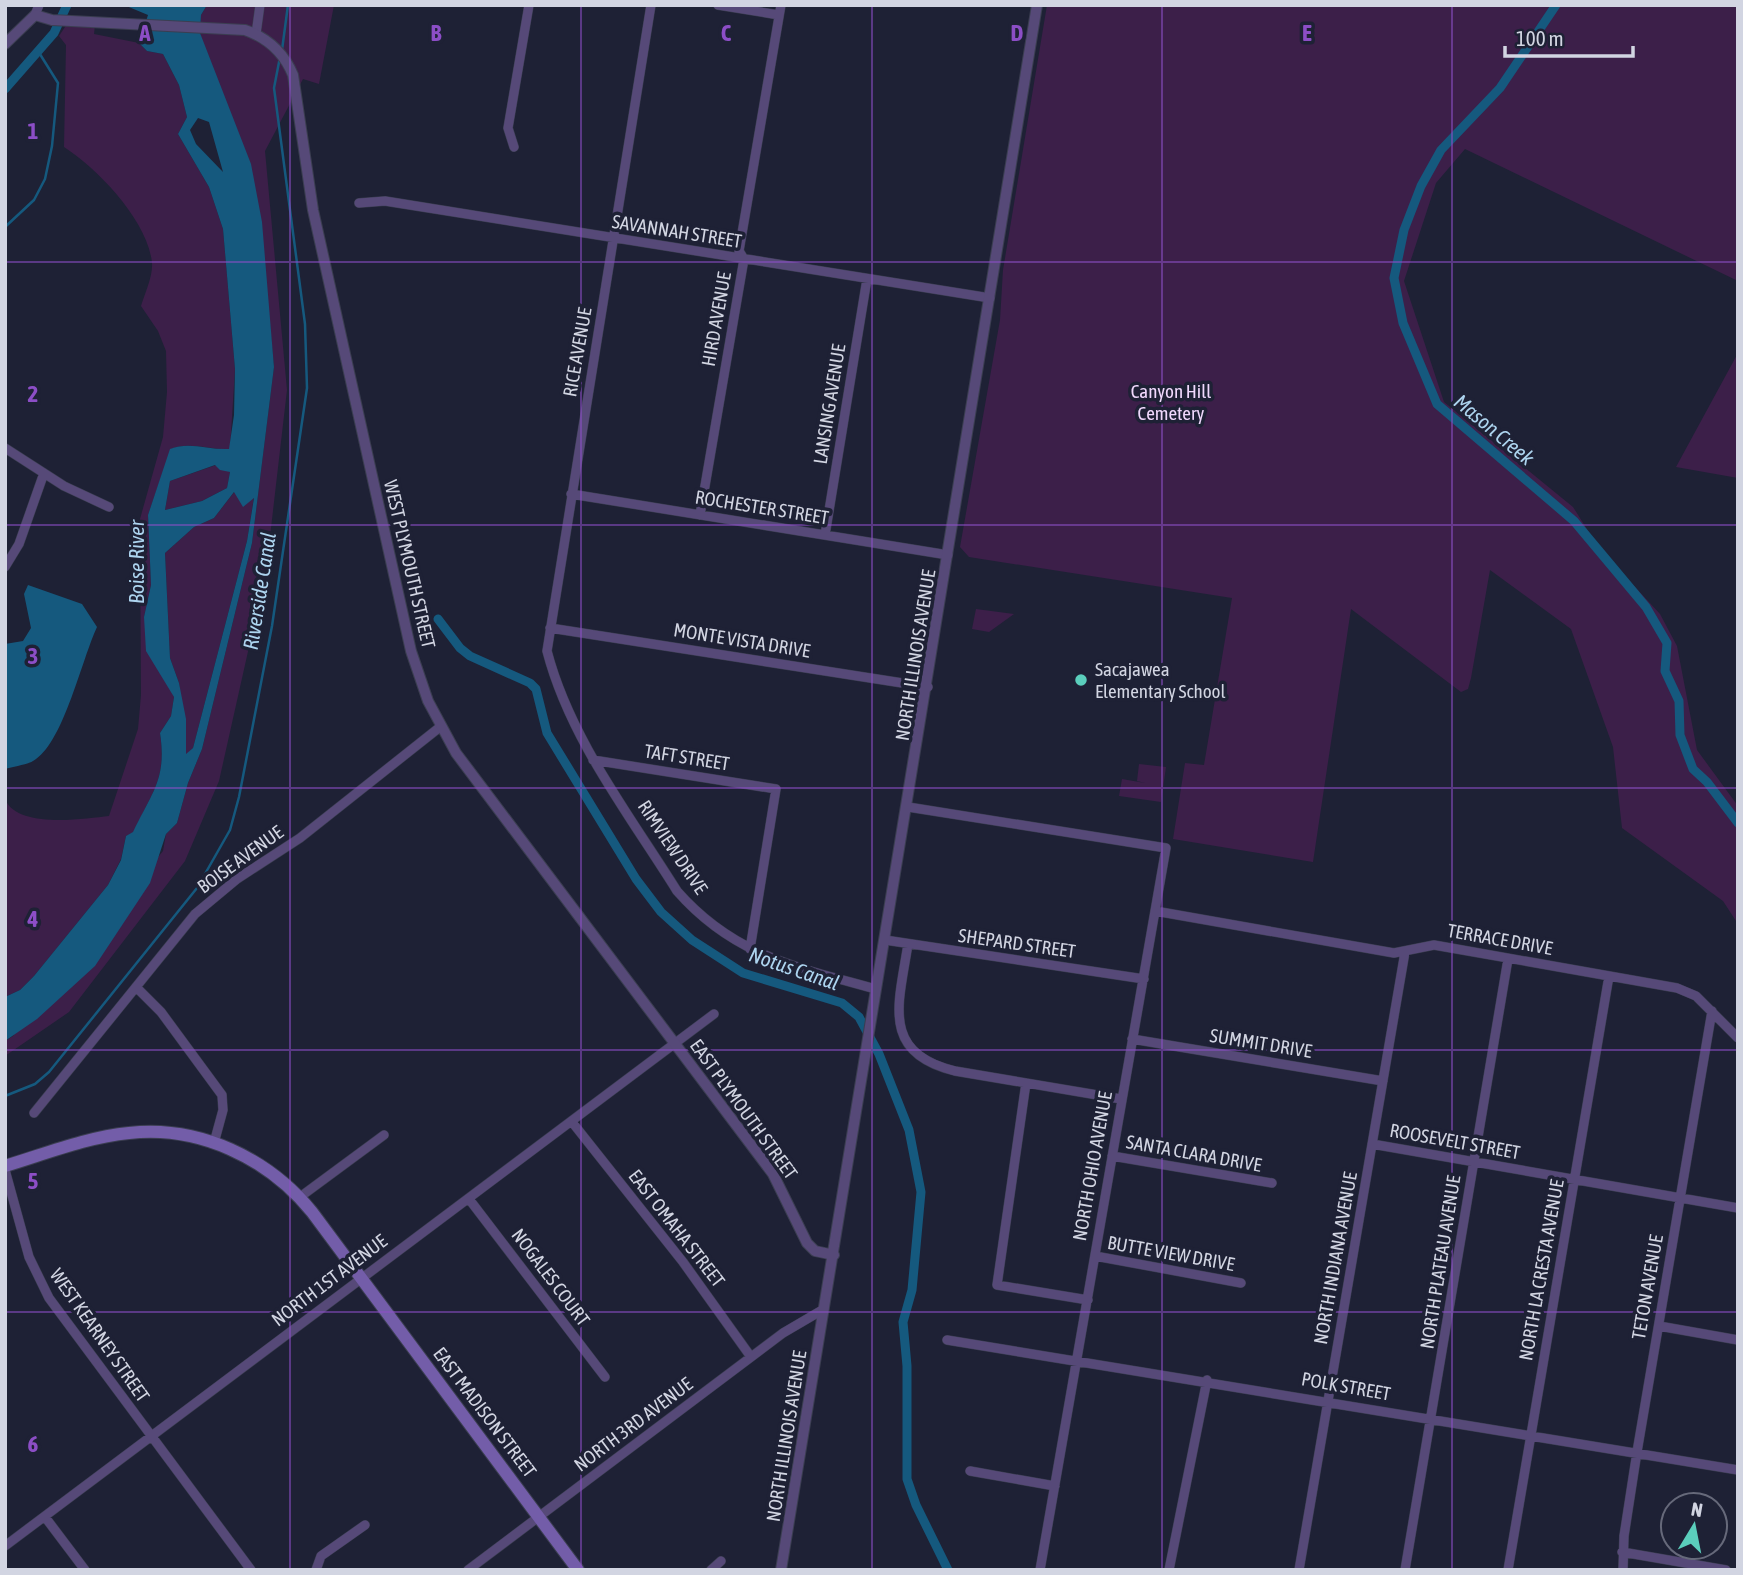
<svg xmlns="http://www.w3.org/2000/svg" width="1743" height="1575" font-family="'Asap Condensed',sans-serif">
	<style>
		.green { fill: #3c1f49 }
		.water { fill: #15597e; fill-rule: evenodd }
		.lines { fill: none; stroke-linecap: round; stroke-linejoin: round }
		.stream { stroke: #15597e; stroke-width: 2.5 }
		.canal { stroke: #15597e; stroke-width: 9 }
		.minor-casing { stroke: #3b3e51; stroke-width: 10 }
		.tertiary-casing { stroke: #3b3e51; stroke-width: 12 }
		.secondary-casing { stroke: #3b3e51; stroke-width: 14 }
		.minor { stroke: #564978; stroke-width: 9 }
		.tertiary { stroke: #564978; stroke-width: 10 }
		.secondary { stroke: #735da9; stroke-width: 12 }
		.grid { fill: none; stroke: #8c4ec6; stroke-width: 2; stroke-opacity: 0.55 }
		.poi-dot { fill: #5bcebc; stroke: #1e2135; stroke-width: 2.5 }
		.labels { text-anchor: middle; stroke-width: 7; stroke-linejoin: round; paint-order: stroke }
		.street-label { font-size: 19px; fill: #d2d5e2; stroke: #1e2135 }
		.park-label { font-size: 19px; fill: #f0d8fd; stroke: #1e2135 }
		.poi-label { font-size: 19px; fill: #d2d5e2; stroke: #1e2135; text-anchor: start }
		.water-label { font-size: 21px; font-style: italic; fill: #add4ef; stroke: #1e2135 }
		.grid-label { font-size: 23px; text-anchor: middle; font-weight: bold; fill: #8c4ec6; stroke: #1e2135; stroke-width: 7; stroke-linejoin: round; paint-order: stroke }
	</style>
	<rect width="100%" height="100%" fill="#1e2135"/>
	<path class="green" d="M 207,5 L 334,5 L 319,84 L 303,79 L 265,151 L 287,390 L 266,571 L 219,781 L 185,861 L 69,1012 L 5,1056 L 5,1041 L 13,1036 L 163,851 L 166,834 L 177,823 L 188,783 L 202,749 L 252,543 L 274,367 L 268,304 L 200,33 L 201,15 Z
		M 1047,5 L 1738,5 L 1738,281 L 1465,149 L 1436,183 L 1404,281 L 1444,402 L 1573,507 L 1599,548 L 1660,614 L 1677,646 L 1697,750 L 1738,806 L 1738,924 L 1723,901 L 1622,828 L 1613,747 L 1571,629 L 1490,570 L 1471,678 L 1468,689 L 1461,692 L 1351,609 L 1313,862 L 1173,839 L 1185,763 L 1204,765 L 1232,598 L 969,557 L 960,547 L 1000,320 L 1003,270 Z
		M 67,24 L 95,25 L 94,34 L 139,43 L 147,51 L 163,54 L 179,85 L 187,117 L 178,134 L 209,187 L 223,229 L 235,369 L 230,449 C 209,450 189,441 171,449 L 148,515 L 151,585 L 144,617 L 174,697 L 171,716 L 160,733 C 167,779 152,792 133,833 L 126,836 L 121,859 L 108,885 L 34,976 L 20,990 L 5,997 L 5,799 C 17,829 83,819 109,816 L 138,729 L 141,695 L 140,519 L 163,437 L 167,392 L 166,351 L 158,331 L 141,306 C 145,293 153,276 152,263 C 148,221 98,169 64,147 L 66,45 L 59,36 Z
		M 1738,353 L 1738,478 L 1676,467 Z
		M 216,465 L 230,472 L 227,488 L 202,501 L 165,510 L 170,481 Z
		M 235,491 L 248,501 L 254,497 L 247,541 L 193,748 L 186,755 L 179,683 L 170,658 L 165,553 L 194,527 L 214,518 Z
		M 976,609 L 1014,614 L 989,632 L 972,629 Z
		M 1139,764 L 1166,767 L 1161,802 L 1119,796 L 1122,779 L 1145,783 L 1137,781 Z"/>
	<path class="water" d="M 124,5 L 207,5 L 201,15 L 200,33 L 251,164 L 262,222 L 274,367 L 252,543 L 202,749 L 188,783 L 177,823 L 166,834 L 150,883 L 95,966 L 37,1019 L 5,1041 L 5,997 L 20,990 L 34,976 L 108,885 L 121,860 L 126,836 L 133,832 C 152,792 167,779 160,733 L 171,716 L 174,697 L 146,651 L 144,617 L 151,585 L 148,515 L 170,449 C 189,441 209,450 229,449 L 234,415 L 235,369 L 223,229 L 209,187 L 178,134 L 187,117 L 179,85 L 163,54 L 147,51 L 139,43 L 148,15 ZM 198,118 L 209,122 L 223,172 L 196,144 L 190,130 ZM 215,465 L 220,470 L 230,472 L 227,488 L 202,501 L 165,510 L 170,481 ZM 234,492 L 243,507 L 254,498 L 247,541 L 193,748 L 186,754 L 186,719 L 179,683 L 170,658 L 165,553 L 194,527 L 214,518 Z
		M 28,585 L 82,604 L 97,627 C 82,659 64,740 36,759 C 29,765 14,766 5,769 L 5,644 L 23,641 L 31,628 L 24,594 Z"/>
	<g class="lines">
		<path class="stream" d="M 282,50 L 288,5
			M 5,227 L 34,200 L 45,179 L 52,146 L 58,83 L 38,51
			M 5,1096 L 35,1084 L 49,1072 L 197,888 L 230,830 L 239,797 L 272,626 L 307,388 L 305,324 L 274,88 L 280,57"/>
		<path class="canal" d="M 1556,5 L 1500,88 L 1441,150 L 1421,186 L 1404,230 L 1394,278 L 1403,323 L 1437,404 L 1574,521 L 1646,607 L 1667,643 L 1665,671 L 1679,701 L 1680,735 L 1693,769 L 1707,782 L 1738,823
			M 5,89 L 54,33 L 67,5
			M 438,619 L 460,648 L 470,656 L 530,683 L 536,689 L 547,733 L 636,879 L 661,912 L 692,940 L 743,973 L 842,1003 L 859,1017 L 879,1054 L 909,1130 L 921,1192 L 912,1290 L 903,1322 L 907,1366 L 907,1479 L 916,1505 L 948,1570"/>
		<defs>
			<path id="minor" d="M 651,5 L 547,651 C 570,739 629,814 677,891 C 734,956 796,967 876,989
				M 718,5 L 779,15
				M 35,15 L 39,5
				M 256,34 L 260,5
				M 514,147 L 508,128 L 529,5
				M 359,203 L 385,201 L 990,298
				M 5,448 L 64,486 L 109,507
				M 571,494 L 948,555
				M 700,515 L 744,259 L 739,251 L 781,5
				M 825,535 L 867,279
				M 5,567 L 19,544 L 44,473
				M 550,628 L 928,687
				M 593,760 L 776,789 L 750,949
				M 908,807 L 1166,848 L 1040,1570
				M 1155,911 L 1394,953 L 1434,945 L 1677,988 L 1696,996 L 1738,1038
				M 885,940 L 1144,979
				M 908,944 C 899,1003 880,1053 955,1071 L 1121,1099
				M 136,987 L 161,1012 L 222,1095 L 223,1110 L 214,1143
				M 1132,1039 L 1383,1081
				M 1026,1083 L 997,1285 L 1088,1300
				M 34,1113 L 195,914 L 237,879 L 300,838 L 440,727
				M 572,1122 L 683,1262 L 751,1357
				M 1372,1144 L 1738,1208
				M 1112,1156 L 1272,1183
				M 5,1170 L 29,1257 L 49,1298 L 251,1570
				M 300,1197 L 384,1135
				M 469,1199 L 605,1377
				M 1095,1256 L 1241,1283
				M 1659,1326 L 1738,1340
				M 947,1340 L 1738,1470
				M 970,1471 L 1055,1486
				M 45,1517 L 85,1570
				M 5,1546 L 714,1014
				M 1622,1552 L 1726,1570
				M 316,1570 L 321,1556 L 365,1525
				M 468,1570 L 783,1333 L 824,1309
				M 711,1570 L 721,1561
				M 1169,1570 L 1207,1380
				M 1299,1570 L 1405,952
				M 1405,1570 L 1508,959
				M 1508,1570 L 1609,976
				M 1623,1570 L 1624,1536 L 1637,1452 L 1712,1011"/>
			<path id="tertiary" d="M 5,44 L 35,15 L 52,20 L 245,30 C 268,38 284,53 293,75 L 313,210 L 411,651 L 428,701 L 456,753 L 773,1174 L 807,1243 L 815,1251 L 834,1255
				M 781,1570 L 1037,5"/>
			<path id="secondary" d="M 5,1166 C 45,1154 87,1137 129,1133 C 199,1125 268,1158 312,1212 L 578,1570"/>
		</defs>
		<use href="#minor" class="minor-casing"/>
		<use href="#tertiary" class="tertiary-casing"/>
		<use href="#secondary" class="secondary-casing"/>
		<use href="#minor" class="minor"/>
		<use href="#tertiary" class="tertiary"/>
		<use href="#secondary" class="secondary"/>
	</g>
	<path class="grid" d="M 290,5 L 290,1570M 581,5 L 581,1570M 872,5 L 872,1570M 1162,5 L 1162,1570M 1452,5 L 1452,1570M 5,262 L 1738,262M 5,525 L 1738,525M 5,788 L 1738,788M 5,1050 L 1738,1050M 5,1312 L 1738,1312"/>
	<circle class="poi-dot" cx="1081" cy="680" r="7"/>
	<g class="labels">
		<g class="street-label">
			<text transform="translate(677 231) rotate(9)" y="7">SAVANNAH STREET</text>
			<text transform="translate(716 319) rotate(-80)" y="7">HIRD AVENUE</text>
			<text transform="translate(577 352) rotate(-80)" y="7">RICE AVENUE</text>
			<text transform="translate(829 404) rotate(-81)" y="7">LANSING AVENUE</text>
			<text transform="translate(762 507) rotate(9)" y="7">ROCHESTER STREET</text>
			<text transform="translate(410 564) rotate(77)" y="7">WEST PLYMOUTH STREET</text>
			<text transform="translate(742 640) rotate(9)" y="7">MONTE VISTA DRIVE</text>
			<text transform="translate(915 655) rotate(-81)" y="7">NORTH ILLINOIS AVENUE</text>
			<text transform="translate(687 757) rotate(9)" y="7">TAFT STREET</text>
			<text transform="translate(673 847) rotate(56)" y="7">RIMVIEW DRIVE</text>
			<text transform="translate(240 859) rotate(-36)" y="7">BOISE AVENUE</text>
			<text transform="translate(1500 939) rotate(10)" y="7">TERRACE DRIVE</text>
			<text transform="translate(1017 943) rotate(8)" y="7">SHEPARD STREET</text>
			<text transform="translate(1261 1043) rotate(9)" y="7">SUMMIT DRIVE</text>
			<text transform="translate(744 1109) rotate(54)" y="7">EAST PLYMOUTH STREET</text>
			<text transform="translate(1455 1141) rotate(10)" y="7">ROOSEVELT STREET</text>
			<text transform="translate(1194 1153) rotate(10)" y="7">SANTA CLARA DRIVE</text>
			<text transform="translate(1092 1166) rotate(-80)" y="7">NORTH OHIO AVENUE</text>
			<text transform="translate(677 1228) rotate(52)" y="7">EAST OMAHA STREET</text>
			<text transform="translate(1171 1253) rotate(10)" y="7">BUTTE VIEW DRIVE</text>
			<text transform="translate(1335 1258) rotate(-80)" y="7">NORTH INDIANA AVENUE</text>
			<text transform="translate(1440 1262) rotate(-81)" y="7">NORTH PLATEAU AVENUE</text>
			<text transform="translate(1541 1270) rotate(-80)" y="7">NORTH LA CRESTA AVENUE</text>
			<text transform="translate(551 1277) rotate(53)" y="7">NOGALES COURT</text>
			<text transform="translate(329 1280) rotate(-37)" y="7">NORTH 1ST AVENUE</text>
			<text transform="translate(1647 1287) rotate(-80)" y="7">TETON AVENUE</text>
			<text transform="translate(100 1335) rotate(55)" y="7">WEST KEARNEY STREET</text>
			<text transform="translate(1346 1386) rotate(10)" y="7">POLK STREET</text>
			<text transform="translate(485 1412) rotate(53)" y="7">EAST MADISON STREET</text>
			<text transform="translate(633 1424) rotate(-37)" y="7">NORTH 3RD AVENUE</text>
			<text transform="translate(786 1436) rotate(-81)" y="7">NORTH ILLINOIS AVENUE</text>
		</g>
		<g class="park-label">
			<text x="1171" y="398">Canyon Hill<tspan x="1171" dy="22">Cemetery</tspan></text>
		</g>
		<g class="poi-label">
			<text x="1095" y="676">Sacajawea<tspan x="1095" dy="22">Elementary School</tspan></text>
		</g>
		<g class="water-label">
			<text transform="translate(1494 430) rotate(40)" y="7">Mason Creek</text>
			<text transform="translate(137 562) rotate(-90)" y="7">Boise River</text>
			<text transform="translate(260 591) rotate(-81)" y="7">Riverside Canal</text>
			<text transform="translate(794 969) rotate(19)" y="7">Notus Canal</text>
		</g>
	</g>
	<g class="grid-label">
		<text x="145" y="41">A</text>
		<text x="436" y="41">B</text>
		<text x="726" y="41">C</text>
		<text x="1017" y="41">D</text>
		<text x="1307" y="41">E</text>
		<text x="33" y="139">1</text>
		<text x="33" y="402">2</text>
		<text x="33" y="664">3</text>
		<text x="33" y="927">4</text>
		<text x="33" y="1189">5</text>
		<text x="33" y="1452">6</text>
	</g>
	<rect width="1743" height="1575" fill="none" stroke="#d2d5e2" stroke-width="14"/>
	<g transform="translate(1694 1526) rotate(10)"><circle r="33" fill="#1e2135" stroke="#66697a" stroke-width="2"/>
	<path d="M0-5L12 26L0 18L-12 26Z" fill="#5bcebc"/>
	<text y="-10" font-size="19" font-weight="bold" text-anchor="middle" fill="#d2d5e2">N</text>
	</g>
	<path d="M1505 46v10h128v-10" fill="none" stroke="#d2d5e2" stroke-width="3.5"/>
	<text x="1516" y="46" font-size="21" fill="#d2d5e2" stroke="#1e2135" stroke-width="5" paint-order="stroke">100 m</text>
</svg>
